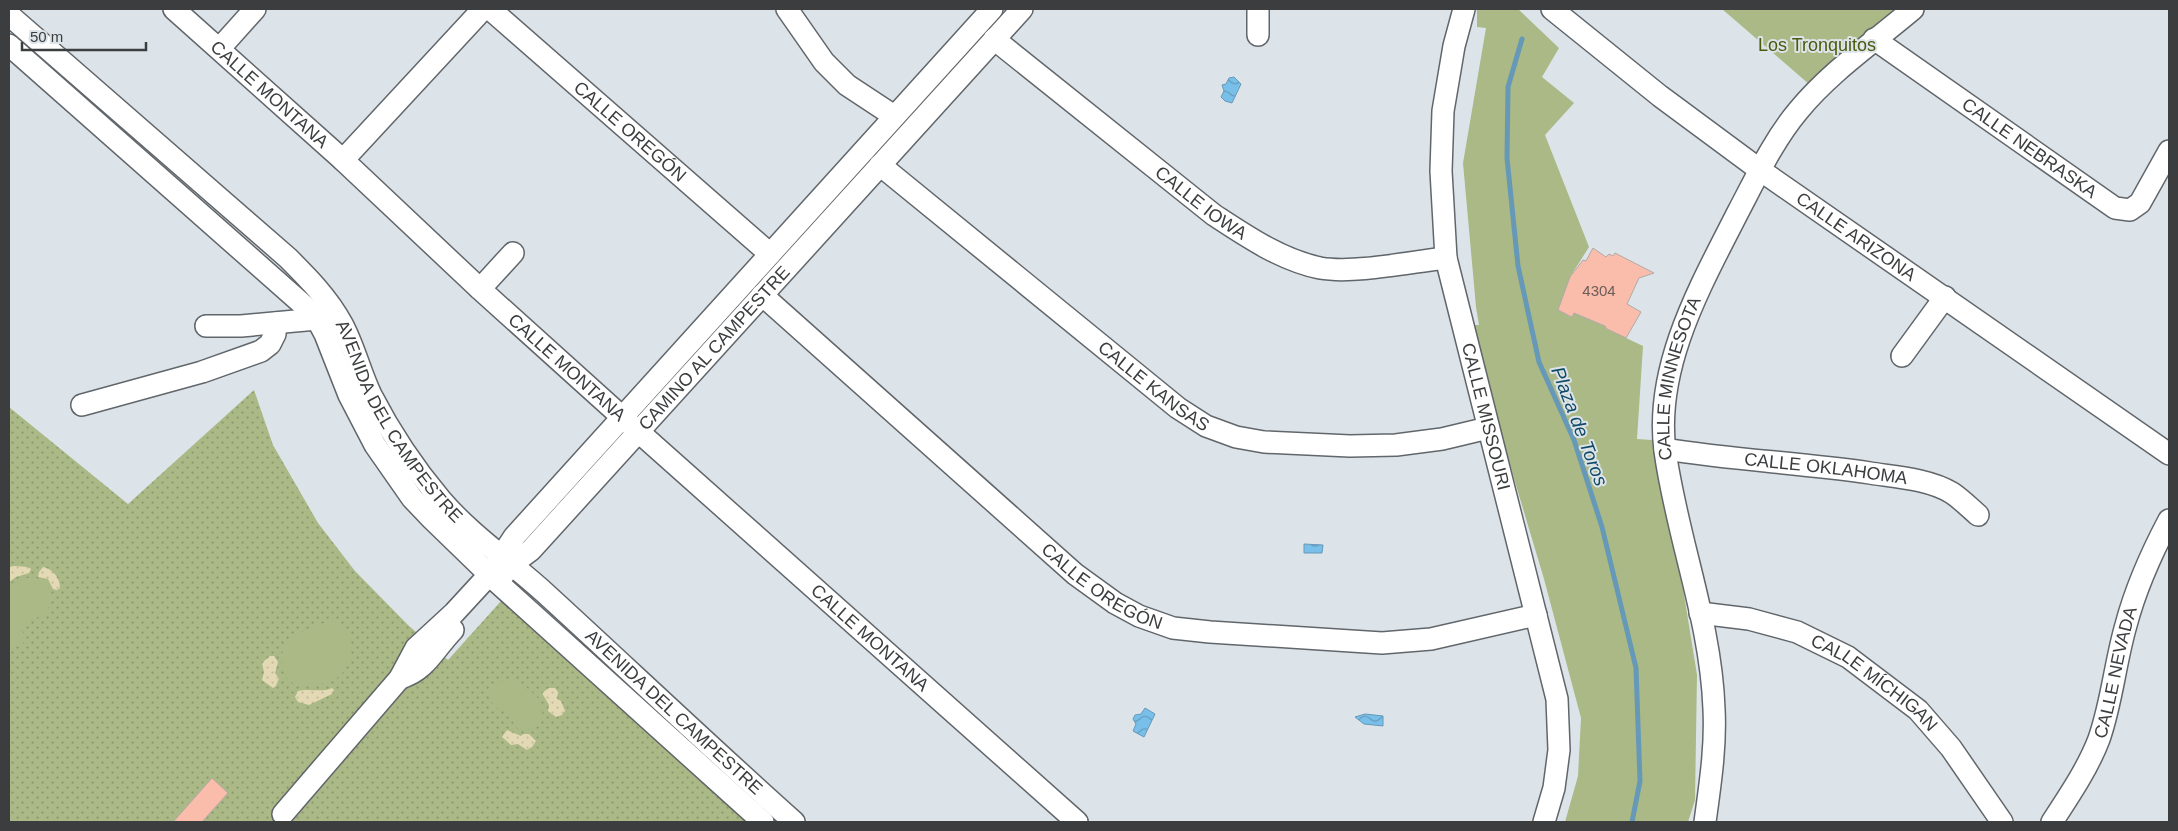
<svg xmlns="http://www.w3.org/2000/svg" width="2178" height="831" font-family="Arial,sans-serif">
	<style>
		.grass { fill: url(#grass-dots) }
		.sand { fill: url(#sand-dots) }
		.green { fill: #aab986 }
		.water { fill: url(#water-waves); stroke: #6699b7 }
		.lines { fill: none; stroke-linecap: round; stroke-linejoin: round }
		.stream { stroke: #6699b7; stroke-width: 5 }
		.building { fill: #fabdac; stroke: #b1a9a7 }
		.minor-casing { stroke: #61666b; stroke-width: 24 }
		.minor { stroke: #fff; stroke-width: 21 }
		.labels { text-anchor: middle; stroke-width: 4; stroke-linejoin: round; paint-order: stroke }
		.number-label { font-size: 15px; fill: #6b5d5a }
		.park-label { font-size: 18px; fill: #4a5a0e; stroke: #dde4e9 }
		.street-label { font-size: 18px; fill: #3b3d3f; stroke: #dde4e9 }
		.water-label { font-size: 19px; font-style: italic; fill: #104a66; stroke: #dde4e9 }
	</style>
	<defs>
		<pattern id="grass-dots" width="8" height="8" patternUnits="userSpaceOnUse" patternTransform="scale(1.25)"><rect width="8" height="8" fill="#aab986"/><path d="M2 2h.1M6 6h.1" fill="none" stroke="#8c986f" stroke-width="1.8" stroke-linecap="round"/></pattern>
		<pattern id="sand-dots" width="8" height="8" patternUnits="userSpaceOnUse" patternTransform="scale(1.25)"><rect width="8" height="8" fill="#e3d9b4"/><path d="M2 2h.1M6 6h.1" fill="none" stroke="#c4bb9c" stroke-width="1.8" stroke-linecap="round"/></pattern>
		<pattern id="water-waves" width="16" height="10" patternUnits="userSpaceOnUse" patternTransform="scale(1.25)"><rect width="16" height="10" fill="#78c0ea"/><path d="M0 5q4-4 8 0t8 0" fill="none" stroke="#649dbf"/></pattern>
	</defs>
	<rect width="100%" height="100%" fill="#dde4e9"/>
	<path class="grass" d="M 254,390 L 273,445 L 318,523 L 355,571 L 408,625 L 448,660 L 501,601 L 756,822 L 9,822 L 9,407 L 128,504 Z"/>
	<path class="sand" d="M 15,566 L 28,567 L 31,569 L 29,573 L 16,577 L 9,582 L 9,567 Z
		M 43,567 C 53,569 60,578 60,588 L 57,590 L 53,589 L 48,579 L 38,577 L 39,572 Z
		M 270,656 L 274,656 L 278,662 L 275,673 L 279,678 L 276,686 L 273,688 L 262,680 L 264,672 L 262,663 Z
		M 332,688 L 334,690 L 332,694 L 309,705 L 298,702 L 295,697 L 298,691 C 309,688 321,693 332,688 Z
		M 549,688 L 555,688 L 558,692 L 557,699 L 561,701 L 565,711 L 562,715 L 556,717 L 548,711 L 549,705 L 542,693 Z
		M 507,730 L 521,736 L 523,734 L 529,734 L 536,741 L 532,747 L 527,750 L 518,744 L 511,745 L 502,737 Z"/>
	<path class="green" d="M 1477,9 L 1518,9 L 1559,48 L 1542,77 L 1574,103 L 1545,135 L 1589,247 L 1570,277 L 1559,310 L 1571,317 L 1574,313 L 1605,326 L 1607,329 L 1643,346 L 1637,439 L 1652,440 L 1666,483 L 1697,675 L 1695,800 L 1688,822 L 1565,822 L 1578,776 L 1581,718 L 1544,579 L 1485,381 L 1473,325 L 1479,325 L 1476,307 L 1463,163 L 1486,28 L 1477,27 Z
		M 1722,9 L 1921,9 L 1817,91 Z
		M 24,578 L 35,578 L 47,582 C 51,592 51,604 46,614 L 24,623 L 22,631 L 26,637 L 22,645 L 9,649 L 9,585 Z
		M 330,621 C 358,625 357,663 337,678 C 327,685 316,683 304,685 C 281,687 275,655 289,640 C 296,633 320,624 330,621 Z
		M 509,680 C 517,681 520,683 527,688 C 543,701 547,708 537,727 C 517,737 516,726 508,713 C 497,709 494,707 489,697 C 492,686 497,682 509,680 Z"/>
	<path class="water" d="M 1234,77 L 1241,84 L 1232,103 L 1225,101 L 1221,97 L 1224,91 L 1222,85 L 1226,84 L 1229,78 Z
		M 1304,544 L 1323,545 L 1322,553 L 1304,553 Z
		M 1145,708 L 1155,714 L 1144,737 L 1133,731 L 1136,724 L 1133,719 L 1135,715 L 1141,714 Z
		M 1365,714 L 1383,716 L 1383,726 L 1364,724 L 1355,717 Z"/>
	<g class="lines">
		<path class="stream" d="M 1522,39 L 1508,87 L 1507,158 L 1518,266 L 1539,362 L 1574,440 L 1602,527 L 1636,668 L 1640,781 L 1632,822"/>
	</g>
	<path class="building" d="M 1593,248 L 1606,257 L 1609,254 L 1613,256 L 1615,253 L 1654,273 L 1639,278 L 1627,304 L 1641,312 L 1626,338 L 1607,329 L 1605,326 L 1574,313 L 1572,317 L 1558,310 L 1570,277 L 1583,260 L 1586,261 Z
		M 212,778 L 228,793 L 202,822 L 173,822 Z"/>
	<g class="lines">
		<defs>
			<g id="minor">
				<path id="s1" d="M 174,9 L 343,160 L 480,289 L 622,417 L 1077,822"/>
				<path id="s2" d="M 490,9 L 770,254"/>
				<path d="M 787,9 L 824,62 L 847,85 L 894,116"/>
				<path d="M 1258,9 L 1258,35"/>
				<path id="s3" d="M 1464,9 L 1454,46 L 1443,111 L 1441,171 L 1446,258 L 1557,699 L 1559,750 L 1554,788 L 1544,822"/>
				<path id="s4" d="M 1552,9 L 1660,96 L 1760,170 L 2169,454"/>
				<path id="s5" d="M 9,15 L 288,258 C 308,278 328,298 342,324 C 354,346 360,372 371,395 C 390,432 414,468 441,500 C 471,535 511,562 545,593 C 628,669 710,747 794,822"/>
				<path id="s6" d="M 994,39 L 1214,215 C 1246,236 1281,260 1320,268 C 1354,274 1410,262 1446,258"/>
				<path id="s7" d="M 1874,39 L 2115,208 L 2130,210 L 2140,203 L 2169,151"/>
				<path d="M 9,45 L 308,309 L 317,319 L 325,334 L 349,395 L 375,445 L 412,498 L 432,519 L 497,582 L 763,822"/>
				<path d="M 220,48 L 255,9"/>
				<path d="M 343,160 L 483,9"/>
				<path id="s8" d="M 880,165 L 1178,408 L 1206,426 L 1236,437 L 1264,442 L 1350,446 L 1396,445 L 1442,439 L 1488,428"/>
				<path d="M 480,289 L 513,253"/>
				<path id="s9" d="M 762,295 L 1075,574 L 1115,603 L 1139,616 L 1173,628 L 1210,632 L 1382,643 L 1431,639 L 1536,615"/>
				<path d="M 206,326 L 241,326 L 317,319 L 327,321"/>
				<path d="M 1902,356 L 1945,297"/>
				<path d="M 82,405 L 202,372 L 261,351 L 270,344 L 275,334 L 276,323"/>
				<path id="s10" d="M 1665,449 C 1733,460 1802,463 1870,473 C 1896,477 1929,479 1952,493 C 1961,499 1970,508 1978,515"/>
				<path id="s11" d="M 504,574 L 512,564 L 531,550 L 1022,9"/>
				<path id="s12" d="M 1700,613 L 1749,619 L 1797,632 L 1848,657 L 1918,710 L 1951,748 L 2002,822"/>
				<path d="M 400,678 C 426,671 435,648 453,630"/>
				<path d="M 283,814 L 400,678 L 416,648 L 454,613 L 489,575 L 514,537 L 992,9"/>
				<path id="s13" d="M 1705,822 C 1710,785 1716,747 1714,709 C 1711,621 1677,538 1665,451 C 1654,366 1701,285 1738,212 C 1756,178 1773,141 1798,111 C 1831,71 1874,42 1913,9"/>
				<path id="s14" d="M 2052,822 C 2069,796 2088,768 2099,739 C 2112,702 2115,663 2126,625 C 2136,587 2151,554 2169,520"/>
			</g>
		</defs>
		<use href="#minor" class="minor-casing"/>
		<use href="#minor" class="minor"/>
	</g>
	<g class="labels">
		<g class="number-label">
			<text x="1599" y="296">4304</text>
		</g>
		<g class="park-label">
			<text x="1817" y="51">Los Tronquitos</text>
		</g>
		<g class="street-label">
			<text dy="6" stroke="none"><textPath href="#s1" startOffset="128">CALLE MONTANA</textPath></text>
			<text dy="6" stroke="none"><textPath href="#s2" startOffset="186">CALLE OREGÓN</textPath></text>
			<text dy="6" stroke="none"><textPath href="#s7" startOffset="190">CALLE NEBRASKA</textPath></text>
			<text dy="6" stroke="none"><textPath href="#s6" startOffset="264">CALLE IOWA</textPath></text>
			<text dy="6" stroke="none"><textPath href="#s4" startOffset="380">CALLE ARIZONA</textPath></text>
			<text dy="6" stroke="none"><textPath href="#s11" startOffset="309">CAMINO AL CAMPESTRE</textPath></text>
			<text dy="6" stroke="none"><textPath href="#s1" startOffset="532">CALLE MONTANA</textPath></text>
			<text dy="6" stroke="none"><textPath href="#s13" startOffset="451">CALLE MINNESOTA</textPath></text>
			<text dy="6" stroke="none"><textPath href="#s8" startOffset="352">CALLE KANSAS</textPath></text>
			<text dy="6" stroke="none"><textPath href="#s3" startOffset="415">CALLE MISSOURI</textPath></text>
			<text dy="6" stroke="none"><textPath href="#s5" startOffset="569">AVENIDA DEL CAMPESTRE</textPath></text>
			<text dy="6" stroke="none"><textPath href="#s10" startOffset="162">CALLE OKLAHOMA</textPath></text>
			<text dy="6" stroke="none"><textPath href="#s9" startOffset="449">CALLE OREGÓN</textPath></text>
			<text dy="6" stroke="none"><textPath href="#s1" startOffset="938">CALLE MONTANA</textPath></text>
			<text dy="6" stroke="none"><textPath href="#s14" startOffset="164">CALLE NEVADA</textPath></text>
			<text dy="6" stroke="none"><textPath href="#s12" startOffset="192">CALLE MÍCHIGAN</textPath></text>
			<text dy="6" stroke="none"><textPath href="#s5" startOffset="974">AVENIDA DEL CAMPESTRE</textPath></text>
		</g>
		<g class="water-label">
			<text transform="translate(1580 426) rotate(69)" y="7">Plaza de Toros</text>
		</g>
	</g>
	<rect width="2178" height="831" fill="none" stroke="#3b3d3f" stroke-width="20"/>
	<path d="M22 42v8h124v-8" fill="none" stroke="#3b3d3f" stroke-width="2.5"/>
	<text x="30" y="42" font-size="15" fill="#3b3d3f" stroke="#dde4e9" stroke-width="4" paint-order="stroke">50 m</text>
</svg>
